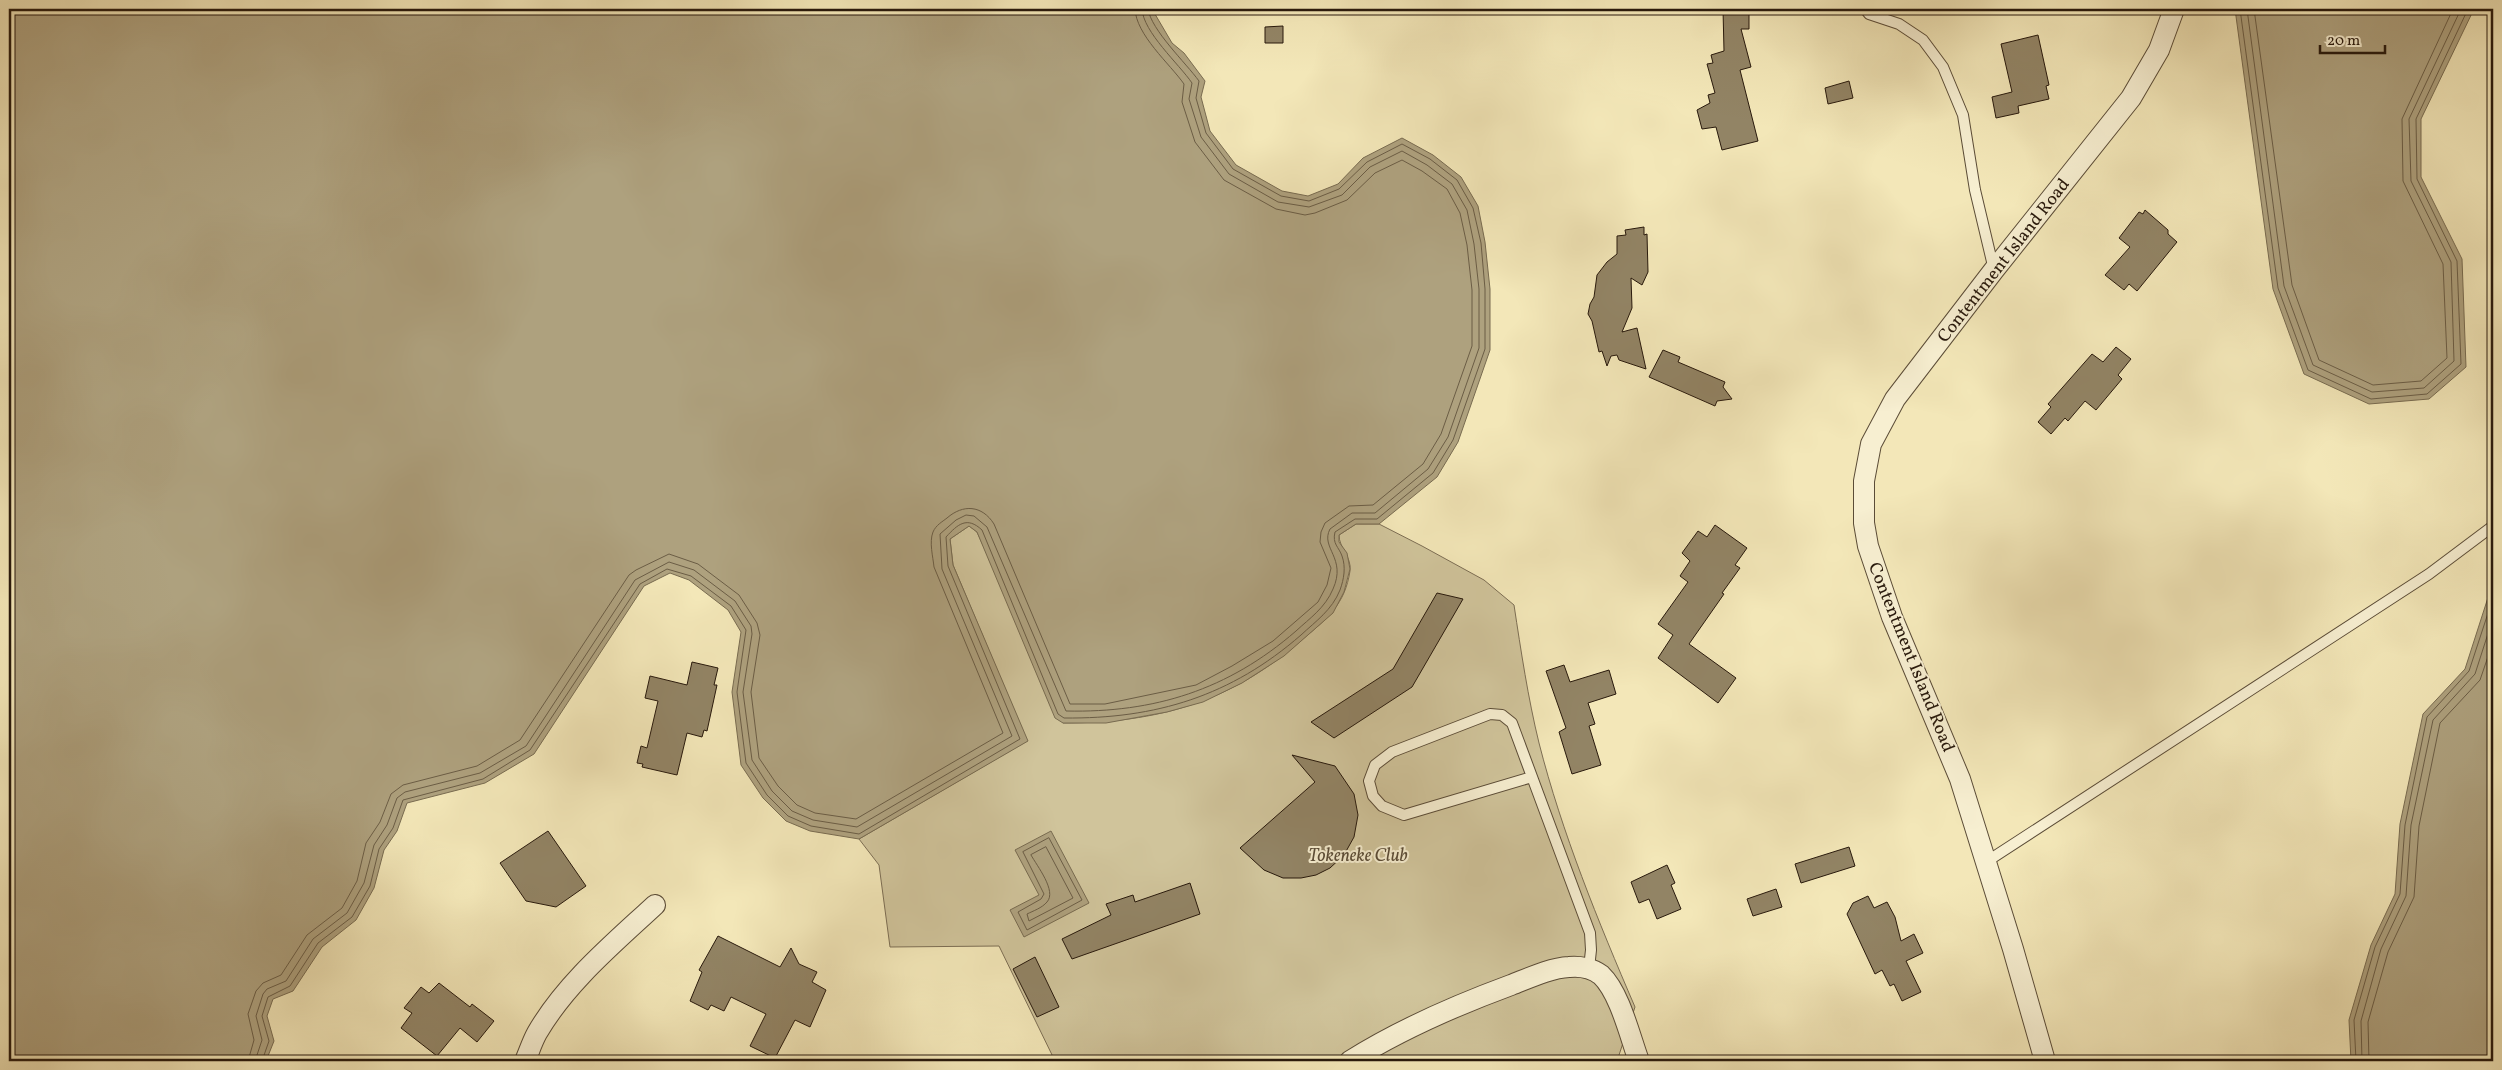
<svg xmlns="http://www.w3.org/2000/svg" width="2502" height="1070" font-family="Vollkorn,serif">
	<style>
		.green { fill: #d0c49b; stroke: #7c6e54 }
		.water { fill: #aea17e; stroke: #786b50 }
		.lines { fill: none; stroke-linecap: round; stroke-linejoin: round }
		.shore { stroke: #6b5d45; stroke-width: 1 }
		.building { fill: #928465; stroke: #28190c }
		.lane-casing { stroke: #5b4c37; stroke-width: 12 }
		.street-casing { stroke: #5b4c37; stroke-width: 22 }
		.lane { stroke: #f7efd1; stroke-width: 10 }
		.street { stroke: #f7efd1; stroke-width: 20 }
		.labels { text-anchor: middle; stroke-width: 4; stroke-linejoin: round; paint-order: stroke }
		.street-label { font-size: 18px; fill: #28190c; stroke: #f7efd1 }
		.park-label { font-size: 18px; font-style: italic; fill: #5a4c37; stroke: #f7efd1 }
	</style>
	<rect width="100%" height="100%" fill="#f3e7b8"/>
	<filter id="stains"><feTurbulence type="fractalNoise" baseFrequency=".004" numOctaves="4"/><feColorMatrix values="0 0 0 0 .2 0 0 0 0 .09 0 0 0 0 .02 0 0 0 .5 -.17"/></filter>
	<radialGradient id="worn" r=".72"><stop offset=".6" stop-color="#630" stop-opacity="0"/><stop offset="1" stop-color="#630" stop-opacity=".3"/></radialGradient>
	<path class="green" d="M 1356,524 L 1379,524 L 1422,546 L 1484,580 L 1514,605 C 1521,651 1528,698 1539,743 C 1562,833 1598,921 1635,1007 L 1617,1061 L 1055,1061 L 999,946 L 890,947 L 879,865 L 859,839 L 1027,741 L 953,565 L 950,539 L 969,526 L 977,532 L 1063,723 C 1158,723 1232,702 1304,638 C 1328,618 1345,604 1350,571 C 1352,557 1339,548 1339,535 Z"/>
	<path class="water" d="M 9,9 L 1152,9 L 1172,43 L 1184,53 L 1205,81 L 1201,97 L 1210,131 L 1236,165 L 1282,191 L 1308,196 L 1338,184 L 1363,158 L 1402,138 L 1433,155 L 1461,177 L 1478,206 L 1485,242 L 1490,289 L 1490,350 L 1458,442 L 1437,477 L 1379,524 L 1356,524 L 1339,535 L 1339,542 L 1347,553 L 1350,569 L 1344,592 L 1333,613 L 1284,656 L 1242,683 L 1203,702 L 1167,712 L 1106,723 L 1063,723 L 1055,718 L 982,544 L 977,532 L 969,526 L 950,539 L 953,565 L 1028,741 L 859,839 L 810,831 L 786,821 L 763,798 L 741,765 L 732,692 L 741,632 L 728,610 L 689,580 L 670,573 L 644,586 L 534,754 L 485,783 L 407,803 L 397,831 L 384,850 L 374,888 L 356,920 L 322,947 L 293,991 L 273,999 L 267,1016 L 274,1041 L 266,1061 L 9,1061 Z
		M 2235,9 L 2474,9 L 2421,119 L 2421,177 L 2462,259 L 2466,367 L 2429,399 L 2369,404 L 2304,374 L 2273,289 Z
		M 2493,582 L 2493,1061 L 2351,1061 L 2349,1020 L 2371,945 L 2395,894 L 2400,824 L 2423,714 L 2465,669 Z
		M 1051,831 L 1089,903 L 1024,937 L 1010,910 L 1039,895 L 1015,850 Z"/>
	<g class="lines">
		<path class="shore" d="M 2240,9 L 2278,288 L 2308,370 L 2371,399 L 2427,394 L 2461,364 L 2457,261 L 2417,179 L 2416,119 L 2468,9
			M 2247,9 L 2284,286 L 2313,365 L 2372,392 L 2424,388 L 2454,361 L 2451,262 L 2411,181 L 2409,119 L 2461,9
			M 2254,9 L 2292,285 L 2319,360 L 2373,385 L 2421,381 L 2447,358 L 2443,264 L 2403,181 L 2402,119 L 2453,9
			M 1049,838 L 1082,900 L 1027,930 L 1018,912 L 1041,899 L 1044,894 L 1023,852 Z
			M 1046,847 L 1073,898 L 1029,921 L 1027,914 C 1033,911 1042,908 1047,902 C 1057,891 1037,866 1031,855 Z
			M 248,1061 L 254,1040 L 248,1014 L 256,991 L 263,983 L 281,975 L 307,935 L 342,908 L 357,881 L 366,843 L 380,822 L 391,794 L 403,785 L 477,766 L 520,740 L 629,575 L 636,570 L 669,554 L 698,564 L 739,595 L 757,623 L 760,635 L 751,692 L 759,758 L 778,786 L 797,805 L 815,813 L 856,819 L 1003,733 L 934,567 C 933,557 929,542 933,532 C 936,525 942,522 947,518 C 963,504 982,505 994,524 L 1070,704 L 1105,704 L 1196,685 L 1232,666 L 1273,641 L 1318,602 L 1327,585 L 1331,568 L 1320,542 L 1321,532 L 1325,523 L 1349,506 L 1373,505 L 1423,464 L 1441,434 L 1472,346 L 1472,290 L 1467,245 L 1460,213 L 1447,189 L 1422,171 L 1402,160 L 1375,173 L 1347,200 L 1315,213 L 1305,215 L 1276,209 L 1224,180 L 1195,142 L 1182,102 L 1184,84 C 1170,64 1136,35 1135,9
			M 255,1061 L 262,1040 L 256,1016 L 263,994 L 267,989 L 286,981 L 313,939 L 347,913 L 364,883 L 374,845 L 387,825 L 397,798 L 405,792 L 480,773 L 526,746 L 635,580 L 669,562 L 694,570 L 735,601 L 751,626 L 752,634 L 743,692 L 752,760 L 772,791 L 792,811 L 813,820 L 857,827 L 1012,736 L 942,569 L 940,534 L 956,520 L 966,515 L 974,516 L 987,527 L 1066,711 C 1154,713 1228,690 1296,631 C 1310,618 1325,608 1333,589 C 1347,558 1320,548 1330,529 L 1352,513 L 1375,513 L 1428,469 L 1448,437 L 1479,348 L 1479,289 L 1474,244 L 1467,210 L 1452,184 L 1427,165 L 1402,151 L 1370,167 L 1342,195 L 1309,207 L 1278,202 L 1229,174 L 1201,137 L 1189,99 L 1192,83 C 1179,64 1143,32 1142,9
			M 262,1061 L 269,1041 L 262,1016 L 268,997 L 290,986 L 318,943 L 352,917 L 370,886 L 379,849 L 393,828 L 403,800 L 483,779 L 530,750 L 640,584 L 667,569 L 691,576 L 731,606 L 746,630 L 737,692 L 746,763 L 767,795 L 788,816 L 811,826 L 859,834 L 1020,739 L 948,566 L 946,537 C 958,524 967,516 982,530 L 1058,714 L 1064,718 C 1156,719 1231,696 1301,635 C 1316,621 1332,610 1340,590 C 1344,579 1346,567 1342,556 C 1339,547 1332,544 1335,532 L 1355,519 L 1377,519 L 1433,473 L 1453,440 L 1485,349 L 1485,289 L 1481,243 L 1473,208 L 1457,180 L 1430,159 L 1402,144 L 1367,162 L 1339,189 L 1309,201 L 1281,196 L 1233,169 L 1206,133 L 1196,98 L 1199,81 C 1186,63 1151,30 1148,9
			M 2356,1061 L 2354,1020 L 2375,947 L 2400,894 L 2405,825 L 2427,717 L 2469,671 L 2493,598
			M 2362,1061 L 2361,1021 L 2381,949 L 2406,896 L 2411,825 L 2433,720 L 2475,674 L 2493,618
			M 2369,1061 L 2368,1022 L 2388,952 L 2414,897 L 2419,826 L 2440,723 L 2480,680 L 2493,642"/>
	</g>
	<path class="building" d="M 1723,9 L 1749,9 L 1749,29 L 1741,29 L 1751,67 L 1740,70 L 1758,141 L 1722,150 L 1716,127 L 1702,129 L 1697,110 L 1710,103 L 1708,95 L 1715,93 L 1707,64 L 1713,63 L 1711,55 L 1724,51 Z
		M 1283,26 L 1283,43 L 1265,43 L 1265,27 Z
		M 2038,35 L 2049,85 L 2046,86 L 2049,99 L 2018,106 L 2019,113 L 1996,118 L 1992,97 L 2012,92 L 2001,44 Z
		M 1849,81 L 1853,98 L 1828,104 L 1825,88 Z
		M 2145,210 L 2168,230 L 2168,234 L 2177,242 L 2137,291 L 2129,284 L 2124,290 L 2105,275 L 2130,247 L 2119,238 L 2139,212 L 2143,214 Z
		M 1644,227 L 1644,235 L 1647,234 L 1648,272 L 1642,285 L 1631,278 L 1632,308 L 1622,332 L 1637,328 L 1646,369 L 1619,360 L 1617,355 L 1611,356 L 1607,366 L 1602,351 L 1599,352 L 1592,321 L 1588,314 L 1590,304 L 1594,297 L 1597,275 L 1607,262 L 1617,254 L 1617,236 L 1626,235 L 1625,230 Z
		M 2116,347 L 2131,359 L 2118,375 L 2122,379 L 2096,410 L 2085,401 L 2068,421 L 2065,418 L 2051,434 L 2038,422 L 2051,407 L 2048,404 L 2092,354 L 2103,362 Z
		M 1663,350 L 1680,357 L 1678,362 L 1725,382 L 1723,387 L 1732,399 L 1717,401 L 1715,406 L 1649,377 Z
		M 1715,525 L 1747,548 L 1735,565 L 1740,568 L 1722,593 L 1724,594 L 1689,644 L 1736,678 L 1718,703 L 1658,658 L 1673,635 L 1658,624 L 1688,582 L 1680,576 L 1690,561 L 1682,553 L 1698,531 L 1707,537 Z
		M 1437,593 L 1463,599 L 1412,687 L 1334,738 L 1311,722 L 1393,669 Z
		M 692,662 L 718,668 L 714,685 L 717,685 L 707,731 L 704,730 L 702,737 L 687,733 L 677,775 L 642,767 L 643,764 L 637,763 L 641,746 L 647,748 L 658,701 L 645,698 L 650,676 L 687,685 Z
		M 1564,665 L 1570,682 L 1609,670 L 1616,694 L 1588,703 L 1595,724 L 1589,726 L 1601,765 L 1572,774 L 1559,732 L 1566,728 L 1546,671 Z
		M 1292,755 L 1335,766 L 1354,794 L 1358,815 L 1354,837 L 1344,855 L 1330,868 L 1316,875 L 1301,878 L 1283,878 L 1264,870 L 1240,848 L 1315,782 Z
		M 548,831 L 586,886 L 556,907 L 526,901 L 500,863 Z
		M 1849,847 L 1855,866 L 1801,883 L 1795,864 Z
		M 1667,865 L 1675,883 L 1671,885 L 1681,909 L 1657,919 L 1649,899 L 1639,903 L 1631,882 Z
		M 1190,883 L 1200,914 L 1072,959 L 1062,939 L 1111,915 L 1106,904 L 1133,895 L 1135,902 Z
		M 1776,889 L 1782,907 L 1753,916 L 1747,899 Z
		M 1868,896 L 1874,908 L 1887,902 L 1895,917 L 1901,941 L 1914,934 L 1923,953 L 1906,961 L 1921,992 L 1902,1001 L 1894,984 L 1890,986 L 1882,970 L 1875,974 L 1847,914 L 1853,903 Z
		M 718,936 L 780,967 L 791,948 L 799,964 L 817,972 L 812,982 L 826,990 L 810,1027 L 795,1020 L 775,1058 L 750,1046 L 766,1014 L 731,997 L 724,1011 L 711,1005 L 708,1010 L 690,1001 L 702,972 L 699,970 Z
		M 1035,957 L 1059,1007 L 1037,1017 L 1013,969 Z
		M 439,983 L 470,1007 L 472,1004 L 494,1021 L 477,1042 L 460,1028 L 437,1056 L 401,1028 L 412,1013 L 404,1008 L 421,987 L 429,993 Z"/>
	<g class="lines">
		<defs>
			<path id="lane" d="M 1865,9 L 1869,14 L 1899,24 L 1923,40 L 1943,67 L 1963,115 L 1975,190 L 1994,270
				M 1532,777 L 1404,815 L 1382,806 L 1373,796 L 1369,781 L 1375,765 L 1392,752 L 1490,714 L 1502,715 L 1512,723 L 1590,933 L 1591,950 L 1589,968
				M 1986,862 L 2429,574 L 2493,526"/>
			<path id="street" d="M 525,1061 C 529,1052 532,1042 537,1033 C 566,983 613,944 655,905
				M 1350,1061 C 1401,1029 1454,1006 1511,985 C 1529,978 1550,968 1569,967 C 1579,966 1592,968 1601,975 C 1620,993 1630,1037 1639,1061
				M 2045,1061 L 2013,949 L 1960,779 L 1892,617 L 1868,546 L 1864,523 L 1864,481 L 1871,444 L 1895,399 L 1994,270 L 2131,98 L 2159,50 L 2174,9"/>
		</defs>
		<use href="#lane" class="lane-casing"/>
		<use href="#street" class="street-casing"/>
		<use href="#lane" class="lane"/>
		<use href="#street" class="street"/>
	</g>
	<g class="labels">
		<g class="street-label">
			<text transform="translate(2003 260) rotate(-52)" y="6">Contentment Island Road</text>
			<text transform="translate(1912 657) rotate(68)" y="6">Contentment Island Road</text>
		</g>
		<g class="park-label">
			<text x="1358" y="861">Tokeneke Club</text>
		</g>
	</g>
	<rect width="2502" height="1070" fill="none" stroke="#f3e7b8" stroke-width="30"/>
	<rect x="10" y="10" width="2482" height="1050" fill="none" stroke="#28190c" stroke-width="2.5"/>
	<rect x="15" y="15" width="2472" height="1040" fill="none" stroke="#28190c"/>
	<path d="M2320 45v8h65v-8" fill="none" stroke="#28190c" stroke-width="2.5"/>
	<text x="2327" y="45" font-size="15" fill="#28190c" stroke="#f7efd1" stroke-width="4" paint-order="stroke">20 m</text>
	<rect width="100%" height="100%" filter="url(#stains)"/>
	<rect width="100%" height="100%" fill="url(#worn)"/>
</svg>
